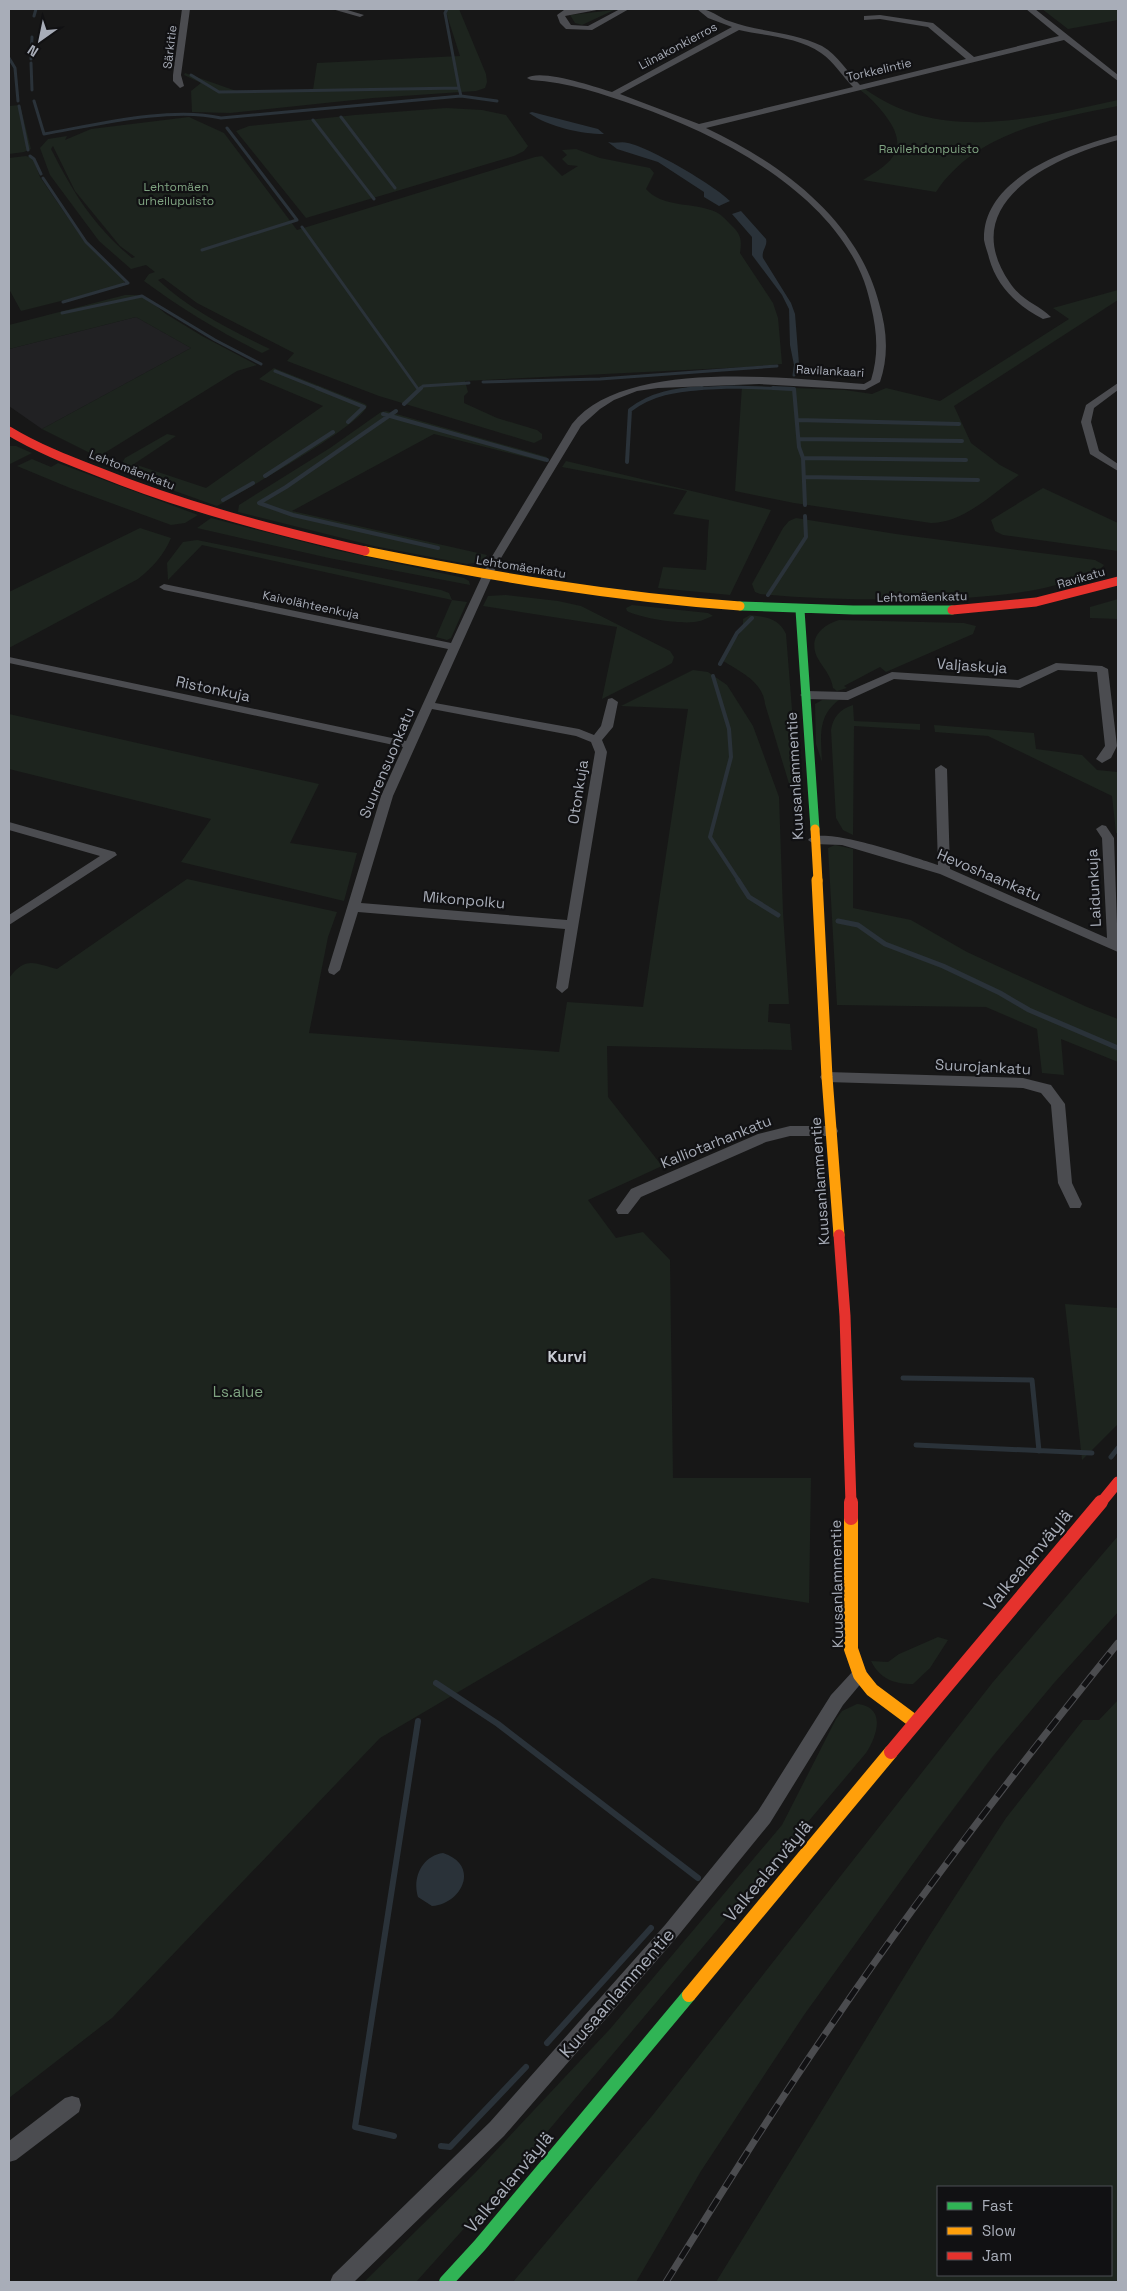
<svg xmlns="http://www.w3.org/2000/svg" width="1127" height="2291" font-family="'Space Grotesk',sans-serif">
	<style>
		.built { fill: #212123 }
		.green { fill: #1d241e; fill-rule: evenodd }
		.water { fill: #2a3239 }
		.lines { fill: none; stroke-linecap: round; stroke-linejoin: round }
		.stream-far3 { stroke: #2a3239; stroke-width: 3 }
		.stream-far2 { stroke: #2a3239; stroke-width: 4 }
		.stream-far1 { stroke: #2a3239; stroke-width: 5 }
		.stream { stroke: #2a3239; stroke-width: 6 }
		.street { fill: #4b4c50; fill-rule: evenodd }
		.fast-far1 { stroke: #30b455; stroke-width: 9 }
		.fast { stroke: #30b455; stroke-width: 14 }
		.slow-far2 { stroke: #ff9f0a; stroke-width: 9 }
		.slow-far1 { stroke: #ff9f0a; stroke-width: 11 }
		.slow { stroke: #ff9f0a; stroke-width: 14 }
		.jam-far2 { stroke: #e5322d; stroke-width: 9 }
		.jam-far1 { stroke: #e5322d; stroke-width: 11 }
		.jam { stroke: #e5322d; stroke-width: 14 }
		.rail-casing { stroke: #4b4c4f; stroke-width: 7 }
		.rail { stroke: #111113; stroke-width: 5; stroke-dasharray: 14; stroke-linecap: butt }
		.labels { text-anchor: middle; stroke-width: 4.5; stroke-linejoin: round; paint-order: stroke }
		.far-street-label { font-size: 12px; fill: #a8adb8; stroke: #111113 }
		.far-park-label { font-size: 12px; fill: #7fa381; stroke: #111113 }
		.street-label { font-size: 15px; fill: #a8adb8; stroke: #111113 }
		.park-label { font-size: 15px; fill: #7fa381; stroke: #111113 }
		.neighbourhood-label { font-size: 16px; font-weight: bold; fill: #c9ccd4; stroke: #111113 }
		.near-street-label { font-size: 18px; fill: #a8adb8; stroke: #111113 }
	</style>
	<rect width="100%" height="100%" fill="#171717"/>
	<path class="built" d="M 136,317 L 191,348 L 42,429 L 9,406 L 9,349 Z"/>
	<path class="green" d="M 445,9 L 459,9 L 486,74 L 487,82 L 485,88 L 476,91 L 373,98 L 230,113 L 192,112 L 191,91 L 201,83 L 184,75 L 185,73 L 242,93 L 313,90 L 317,63 L 460,56 Z
		M 1042,9 L 1118,9 L 1118,20 L 1068,29 Z
		M 614,10 L 582,25 L 575,23 L 570,15 Z
		M 865,89 C 941,144 1034,118 1118,100 L 1118,106 C 1052,119 976,132 936,192 L 863,180 C 894,162 910,148 885,115 C 878,106 870,97 860,90 Z
		M 20,105 L 31,149 L 24,152 L 9,154 L 9,106 Z
		M 446,108 L 482,110 L 506,115 L 528,146 L 524,151 L 514,156 L 306,218 L 236,131 L 249,126 L 355,115 Z
		M 189,117 L 224,133 L 297,230 L 535,157 L 542,156 L 562,176 L 578,166 L 568,165 L 562,159 L 567,155 L 562,150 L 576,149 L 600,158 L 650,168 L 654,173 L 646,189 C 662,208 694,202 716,212 C 722,215 726,220 731,225 C 741,234 742,240 740,253 L 773,303 L 778,318 L 782,364 L 747,367 L 465,381 L 468,392 L 464,396 L 464,403 L 497,418 L 537,430 L 542,434 L 542,439 L 534,443 L 379,396 L 287,361 L 294,353 L 197,303 L 163,278 L 158,280 C 190,310 231,330 270,349 L 262,353 C 220,332 182,309 144,281 L 149,274 L 155,272 L 146,265 L 131,269 L 99,241 L 50,175 L 40,148 L 48,139 L 67,136 L 65,140 L 91,129 ZM 53,146 L 75,191 L 120,246 L 135,257 L 132,258 C 93,225 74,194 51,149 Z
		M 26,156 L 33,158 L 40,177 L 84,241 L 124,278 L 124,283 L 117,287 L 21,311 L 9,289 L 9,158 Z
		M 1118,290 L 1118,300 L 954,406 L 971,443 L 1000,465 L 1019,475 C 993,493 964,523 931,523 L 794,503 L 735,491 L 742,386 L 845,390 L 872,394 L 886,388 L 940,401 L 1069,319 L 1053,308 Z
		M 125,295 L 136,295 L 145,297 L 166,314 L 202,336 L 257,365 L 237,371 L 98,457 L 42,429 L 191,348 L 136,317 L 9,349 L 9,325 Z
		M 274,368 L 365,404 L 367,406 C 363,424 240,493 217,506 L 127,474 L 119,468 L 125,458 L 167,434 L 176,436 L 134,464 L 206,488 L 323,406 L 259,379 Z
		M 386,411 L 547,457 L 545,462 L 434,434 L 292,511 L 487,555 L 482,562 L 467,564 L 374,546 L 238,512 L 239,505 L 330,448 L 381,412 Z
		M 9,446 L 16,446 L 32,453 L 10,464 Z
		M 32,459 L 51,467 L 58,463 L 198,515 L 185,523 L 171,525 L 70,488 L 17,466 Z
		M 566,461 L 771,510 L 730,595 L 658,588 L 663,567 L 706,570 C 708,553 707,537 709,520 L 673,514 L 687,491 L 562,467 Z
		M 1043,488 L 1118,523 L 1118,551 L 1003,535 L 995,531 L 991,520 Z
		M 211,518 L 331,549 L 464,578 L 469,581 L 470,585 L 329,558 L 197,528 Z
		M 796,518 L 896,534 L 1095,560 L 1104,565 C 1098,573 1088,575 1078,578 C 1029,596 975,598 924,599 C 869,600 815,599 760,594 L 755,592 L 752,584 L 783,528 L 789,521 Z
		M 140,528 L 171,538 C 164,555 152,568 138,579 L 9,648 L 9,592 Z
		M 197,540 L 441,590 L 449,593 L 452,600 L 467,602 L 451,638 L 447,640 L 436,637 L 452,600 L 202,545 L 168,580 L 167,563 L 183,542 Z
		M 506,595 L 558,601 L 581,606 L 670,651 L 674,657 L 672,663 L 665,667 L 602,699 L 617,627 L 483,606 L 488,596 Z
		M 1118,599 L 1118,619 L 1090,618 L 1090,607 Z
		M 632,605 L 708,613 L 713,616 C 707,618 700,622 694,622 C 679,624 640,618 627,611 L 626,608 Z
		M 750,615 C 766,617 779,618 786,634 L 800,810 L 797,810 L 765,704 C 763,682 741,672 723,661 C 720,647 745,639 743,619 Z
		M 839,620 L 964,623 L 976,626 L 973,634 L 886,672 L 880,667 L 844,686 L 847,688 L 837,691 L 833,688 C 831,675 823,668 817,657 C 808,637 823,625 839,620 Z
		M 693,670 L 708,672 L 727,685 L 753,726 L 779,797 L 783,912 L 789,1004 L 769,1004 L 768,1022 L 790,1024 L 792,1050 L 607,1046 L 608,1097 L 662,1166 L 588,1200 L 616,1238 L 643,1232 L 670,1260 L 673,1478 L 811,1478 L 809,1603 L 652,1578 L 380,1738 L 112,2018 L 9,2098 L 9,978 C 26,956 33,963 57,969 L 187,879 L 337,912 L 328,937 L 309,1033 L 559,1052 L 567,1002 L 643,1007 L 688,709 L 621,706 Z
		M 822,700 L 839,700 C 817,716 821,738 822,762 L 816,744 L 815,704 Z
		M 853,705 L 854,721 L 920,724 L 920,730 L 854,726 L 853,835 L 843,830 L 836,818 L 831,730 C 833,717 840,709 853,705 Z
		M 9,714 L 319,784 L 290,843 L 357,853 L 344,901 L 181,862 L 211,819 L 9,769 Z
		M 934,725 L 1034,733 L 1036,749 L 1082,755 L 1097,770 L 1118,772 L 1118,833 L 1116,833 L 1112,796 L 988,736 L 935,732 Z
		M 835,845 L 853,849 L 853,908 L 911,920 L 967,952 L 1087,1007 L 1118,1019 L 1118,1062 L 1061,1039 L 1064,1075 L 1042,1073 L 1037,1029 L 986,1007 L 837,1005 L 828,848 Z
		M 1065,1304 L 1118,1308 L 1118,1424 L 1082,1460 Z
		M 1118,1536 L 1118,1612 L 1054,1683 L 993,1756 L 933,1836 L 804,2015 L 701,2171 L 636,2282 L 513,2282 L 652,2116 L 993,1682 Z
		M 938,1637 L 948,1640 L 930,1668 L 913,1684 C 894,1684 880,1679 871,1661 L 888,1662 L 899,1654 Z
		M 1118,1700 L 1118,2282 L 716,2282 L 930,1935 L 1006,1818 L 1083,1720 L 1099,1720 ZM 1111,2187 L 1111,2275 L 938,2275 L 938,2187 Z
		M 857,1704 C 887,1707 877,1736 866,1753 L 495,2194 L 416,2282 L 364,2282 L 475,2173 L 610,2029 L 782,1825 L 836,1719 L 842,1711 Z"/>
	<path class="water" d="M 532,112 L 598,129 L 604,134 C 581,134 549,127 529,113 Z
		M 608,142 C 615,144 621,141 628,143 C 649,147 714,185 730,201 L 719,206 L 704,197 L 704,192 L 658,162 L 617,149 Z
		M 741,211 L 766,239 C 768,246 761,251 763,258 L 791,303 L 795,314 L 799,364 L 796,367 L 794,365 L 790,345 L 789,309 L 782,295 L 752,255 L 752,237 L 732,214 Z
		M 443,1853 C 482,1866 460,1905 432,1906 L 418,1897 C 412,1878 422,1856 443,1853 Z"/>
	<g class="lines">
		<path class="stream-far3" d="M 447,9 L 445,13 L 459,88
			M 34,16 L 36,9
			M 9,58 L 15,68 L 18,101
			M 31,59 L 32,37
			M 31,63 L 32,90
			M 191,75 L 219,92 L 459,88 L 461,96
			M 34,101 L 44,134 C 95,125 171,106 221,118 L 461,96 L 497,101
			M 19,106 L 28,150
			M 341,117 L 395,188
			M 313,120 L 374,199
			M 30,156 L 34,159 L 41,174
			M 43,178 L 86,242 L 128,283 L 63,302
			M 302,227 L 418,389
			M 202,250 L 297,220 L 227,128
			M 62,313 L 142,296 L 215,340 L 261,364
			M 275,371 L 320,389
			M 794,375 L 796,361
			M 483,382 L 600,379 L 777,366
			M 420,389 L 423,386 L 469,383
			M 688,389 L 732,387 L 794,389"/>
		<path class="stream-far2" d="M 317,388 L 364,407 L 348,422
			M 773,388 L 794,389 L 799,447 L 803,458 L 805,505
			M 404,404 L 421,388
			M 396,411 L 286,487 L 259,503 L 293,515 L 438,548
			M 383,414 L 547,460
			M 797,420 L 959,424
			M 800,439 L 962,441
			M 803,458 L 966,460
			M 627,462 L 630,410 C 652,393 676,390 702,388
			M 265,476 L 333,432
			M 804,477 L 978,480
			M 223,500 L 253,483
			M 768,595 L 806,537 L 805,516
			M 720,664 L 737,633 L 752,618
			M 713,676 L 729,729 L 731,757 L 710,837 L 739,881"/>
		<path class="stream-far1" d="M 738,880 L 749,897 L 778,915
			M 838,921 L 858,925 L 885,944 L 943,966 L 1000,993 L 1029,1010 L 1118,1048
			M 903,1378 L 1032,1380 L 1039,1451
			M 916,1445 L 1092,1453
			M 1111,1457 L 1118,1448"/>
		<path class="stream" d="M 436,1683 L 498,1724 L 698,1878
			M 547,2043 L 651,1928
			M 394,2136 L 355,2127 L 418,1721
			M 441,2146 L 450,2147 L 526,2067"/>
		<path class="street" d="M 182,9 L 190,9 L 181,75 L 184,86 L 180,88 L 173,81 L 173,75 Z
			M 332,9 L 344,9 L 364,15 L 360,17 Z
			M 577,9 L 602,9 L 565,16 L 571,25 L 588,26 L 620,9 L 629,9 L 592,30 L 566,29 L 560,23 L 557,15 L 564,10 Z
			M 697,9 C 709,8 718,17 729,21 C 758,32 794,32 822,46 C 838,55 848,73 860,85 L 966,59 L 928,27 L 880,19 L 864,20 L 864,16 L 880,15 L 933,23 L 974,57 L 1059,36 L 1026,9 L 1035,9 L 1118,75 L 1118,81 L 1064,40 L 706,128 C 782,164 857,219 879,303 C 887,330 889,355 880,382 L 865,390 L 759,384 L 658,388 L 637,391 L 614,400 L 600,409 L 581,426 L 498,563 L 435,703 L 579,729 L 594,735 L 601,726 L 608,699 L 612,698 L 618,702 L 613,727 L 602,740 L 607,752 L 568,988 L 562,993 L 556,988 L 565,929 L 358,912 L 340,970 L 334,975 L 329,973 L 328,970 L 381,796 L 403,747 L 9,663 L 9,657 L 406,741 L 448,649 L 164,590 L 159,587 L 164,584 L 451,643 L 488,563 L 572,424 C 623,358 789,378 864,384 L 871,380 C 879,355 877,331 871,306 C 869,298 867,289 864,281 C 831,192 720,135 637,106 C 603,94 568,82 531,80 L 527,78 C 540,68 596,87 612,92 L 732,27 L 708,18 ZM 739,30 C 765,36 799,37 821,53 C 834,62 842,76 853,87 L 699,124 L 620,94 ZM 432,709 L 576,736 L 591,742 L 595,752 L 567,920 L 361,903 L 393,796 Z
			M 1118,135 L 1118,140 C 1054,157 954,202 1010,283 C 1023,302 1038,304 1051,317 L 1043,319 C 1018,306 997,287 989,258 C 988,253 985,246 984,240 C 982,177 1070,148 1118,135 Z
			M 1118,383 L 1118,390 L 1094,408 L 1091,422 L 1099,451 L 1118,464 L 1118,471 L 1090,454 L 1081,422 L 1086,405 Z
			M 1056,663 L 1102,666 L 1108,669 L 1117,746 L 1111,758 L 1102,763 L 1096,759 L 1105,746 L 1097,672 L 1058,670 L 1020,688 L 894,679 L 848,700 L 806,699 L 800,695 L 806,691 L 846,692 L 892,672 L 1018,680 Z
			M 941,765 L 947,769 L 950,869 L 1107,938 L 1102,838 L 1096,829 L 1102,825 L 1106,826 L 1114,838 L 1118,952 L 940,874 L 842,845 L 814,844 L 808,840 C 820,824 918,859 938,865 L 935,769 Z
			M 9,822 L 115,852 L 117,855 L 9,925 L 9,915 L 100,856 L 9,830 Z
			M 827,1072 L 1023,1078 L 1051,1085 L 1065,1104 L 1072,1183 L 1082,1204 L 1080,1208 L 1070,1208 L 1058,1183 L 1051,1105 L 1041,1093 L 1023,1088 L 827,1082 L 822,1080 L 820,1077 L 822,1074 Z
			M 790,1126 L 831,1126 L 836,1127 L 838,1131 L 836,1135 L 831,1136 L 790,1136 L 766,1142 L 641,1197 L 628,1214 L 618,1214 L 616,1210 L 631,1189 L 758,1134 Z
			M 860,1667 L 866,1670 L 868,1675 L 843,1705 L 770,1823 L 677,1937 L 504,2136 L 354,2282 L 330,2282 L 333,2275 L 490,2122 L 665,1925 L 758,1811 L 831,1695 L 854,1670 Z
			M 72,2096 L 79,2098 L 81,2105 L 79,2112 L 16,2160 L 9,2162 L 9,2141 L 65,2098 Z"/>
		<path class="fast-far1" d="M 740,606 L 853,610 L 952,610
			M 800,610 L 815,829"/>
		<path class="fast" d="M 446,2282 L 480,2245 L 689,1995"/>
		<path class="slow-far2" d="M 365,551 C 489,576 613,597 740,606
			M 815,829 L 818,881"/>
		<path class="slow-far1" d="M 817,880 L 827,1077 L 839,1235"/>
		<path class="slow" d="M 851,1518 L 851,1649 L 860,1675 L 872,1690 L 915,1722
			M 689,1995 L 891,1752"/>
		<path class="jam-far2" d="M 9,431 C 37,448 68,460 99,472 C 185,507 275,530 365,551
			M 952,610 L 1036,602 L 1118,581"/>
		<path class="jam-far1" d="M 839,1235 L 845,1316 L 851,1504
			M 1100,1504 L 1118,1482"/>
		<path class="jam" d="M 851,1502 L 851,1518
			M 891,1752 L 1101,1502"/>
		<defs>
			<path id="rail" d="M 666,2282 C 720,2195 774,2108 832,2024 C 921,1893 1018,1767 1118,1643"/>
		</defs>
		<use href="#rail" class="rail-casing"/>
		<use href="#rail" class="rail"/>
	</g>
	<g class="labels">
		<g class="far-street-label">
			<text transform="translate(678 46) rotate(-28)" y="4">Liinakonkierros</text>
			<text transform="translate(170 47) rotate(-83)" y="4">Särkitie</text>
			<text transform="translate(879 70) rotate(-13)" y="4">Torkkelintie</text>
			<text transform="translate(830 371) rotate(3)" y="4">Ravilankaari</text>
			<text transform="translate(132 470) rotate(21)" y="4">Lehtomäenkatu</text>
			<text transform="translate(521 567) rotate(9)" y="4">Lehtomäenkatu</text>
			<text transform="translate(1081 578) rotate(-16)" y="4">Ravikatu</text>
			<text transform="translate(922 597) rotate(-1)" y="4">Lehtomäenkatu</text>
			<text transform="translate(311 605) rotate(12)" y="4">Kaivolähteenkuja</text>
		</g>
		<g class="far-park-label">
			<text x="929" y="153">Ravilehdonpuisto</text>
			<text x="176" y="191">Lehtomäen<tspan x="176" dy="14">urheilupuisto</tspan></text>
		</g>
		<g class="street-label">
			<text transform="translate(972 666) rotate(4)" y="5">Valjaskuja</text>
			<text transform="translate(213 689) rotate(12)" y="5">Ristonkuja</text>
			<text transform="translate(387 763) rotate(-67)" y="5">Suurensuonkatu</text>
			<text transform="translate(795 776) rotate(-93)" y="5">Kuusanlammentie</text>
			<text transform="translate(578 792) rotate(-81)" y="5">Otonkuja</text>
			<text transform="translate(989 875) rotate(23)" y="5">Hevoshaankatu</text>
			<text transform="translate(1094 888) rotate(-93)" y="5">Laidunkuja</text>
			<text transform="translate(464 900) rotate(5)" y="5">Mikonpolku</text>
			<text transform="translate(983 1067) rotate(3)" y="5">Suurojankatu</text>
			<text transform="translate(716 1142) rotate(-22)" y="5">Kalliotarhankatu</text>
			<text transform="translate(820 1181) rotate(-94)" y="5">Kuusanlammentie</text>
			<text transform="translate(837 1584) rotate(-91)" y="5">Kuusanlammentie</text>
		</g>
		<g class="park-label">
			<text x="238" y="1397">Ls.alue</text>
		</g>
		<g class="neighbourhood-label">
			<text x="567" y="1362">Kurvi</text>
		</g>
		<g class="near-street-label">
			<text transform="translate(1028 1560) rotate(-50)" y="6">Valkealanväylä</text>
			<text transform="translate(768 1871) rotate(-50)" y="6">Valkealanväylä</text>
			<text transform="translate(617 1993) rotate(-49)" y="6">Kuusaanlammentie</text>
			<text transform="translate(509 2182) rotate(-50)" y="6">Valkealanväylä</text>
		</g>
	</g>
	<rect width="1127" height="2291" fill="none" stroke="#a8adb8" stroke-width="20"/>
	<rect x="937" y="2186" width="175" height="90" fill="#111113" stroke="#4d4f55"/>
	<rect x="947" y="2202" width="25" height="8" fill="#30b455" stroke="#4d4f55"/>
	<text x="982" y="2211" font-size="15" fill="#a8adb8">Fast</text>
	<rect x="947" y="2227" width="25" height="8" fill="#ff9f0a" stroke="#4d4f55"/>
	<text x="982" y="2236" font-size="15" fill="#a8adb8">Slow</text>
	<rect x="947" y="2252" width="25" height="8" fill="#e5322d" stroke="#4d4f55"/>
	<text x="982" y="2261" font-size="15" fill="#a8adb8">Jam</text>
	<g transform="translate(40 40) rotate(213)" stroke="#111113" stroke-width="4" paint-order="stroke">
	<path d="M0-4L9 19L0 12L-9 19Z" fill="#a8adb8"/>
	<text y="-8" font-size="14" font-weight="bold" text-anchor="middle" fill="#a8adb8">N</text>
	</g>
</svg>
